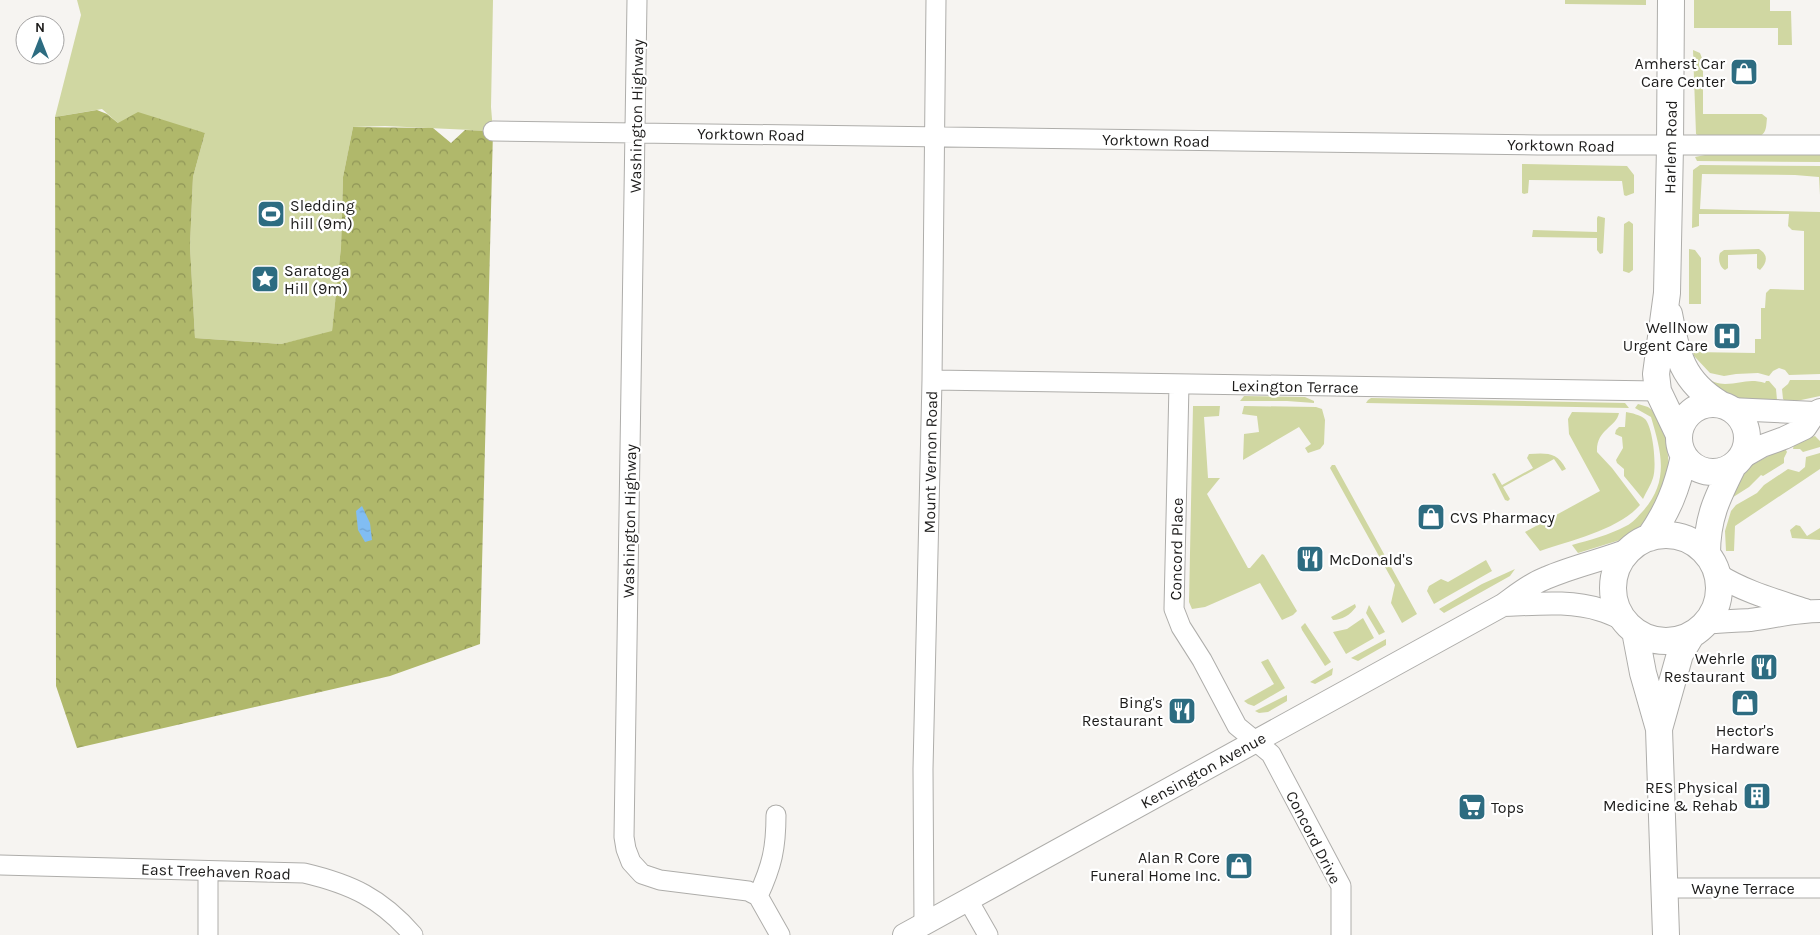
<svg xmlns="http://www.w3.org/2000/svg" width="1820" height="935" font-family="Karla,sans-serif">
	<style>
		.grass { fill: #d0d7a2 }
		.forest { fill: url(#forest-crowns) }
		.water { fill: url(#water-ripples) }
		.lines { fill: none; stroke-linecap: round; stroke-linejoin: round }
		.minor-casing { stroke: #aeadaa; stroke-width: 21 }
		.tertiary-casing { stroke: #aeadaa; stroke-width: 24 }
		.secondary-casing { stroke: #aeadaa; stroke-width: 28 }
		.minor { stroke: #fff; stroke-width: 19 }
		.tertiary { stroke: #fff; stroke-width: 22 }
		.secondary { stroke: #fff; stroke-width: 26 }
		.labels { text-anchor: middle; stroke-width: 4.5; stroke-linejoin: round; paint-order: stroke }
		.poi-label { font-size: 16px; fill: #1d1c1b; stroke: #fff; text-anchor: end }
		.street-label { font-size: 16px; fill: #1d1c1b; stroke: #fff }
	</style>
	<defs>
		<pattern id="forest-crowns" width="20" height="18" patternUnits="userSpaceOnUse" patternTransform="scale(1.25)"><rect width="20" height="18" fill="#b0b86b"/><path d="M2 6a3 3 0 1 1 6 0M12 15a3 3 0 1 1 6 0" fill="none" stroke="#8f9557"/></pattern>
		<pattern id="water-ripples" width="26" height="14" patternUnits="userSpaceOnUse" patternTransform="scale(1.25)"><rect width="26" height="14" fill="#81bdf3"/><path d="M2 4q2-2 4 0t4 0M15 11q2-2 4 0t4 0" fill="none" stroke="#6fa2d0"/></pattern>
	</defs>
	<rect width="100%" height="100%" fill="#f6f4f1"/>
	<path class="grass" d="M 77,0 L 493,0 L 491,107 L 493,131 L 385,126 L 353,127 L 343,177 L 341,247 L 332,332 L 281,344 L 195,338 L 190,246 L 193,177 L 205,133 L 118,123 L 102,109 L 55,117 L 81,15 Z
		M 1565,0 L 1646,0 L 1646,5 L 1565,4 Z
		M 1694,0 L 1770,0 L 1770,11 L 1791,11 L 1792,45 L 1778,45 L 1778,28 L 1694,28 Z
		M 1693,50 L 1700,53 L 1703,61 L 1703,114 L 1762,114 L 1767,118 C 1766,126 1767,132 1760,136 L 1699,136 L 1696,134 Z
		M 1705,155 L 1820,155 L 1820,162 L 1697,161 L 1695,157 Z
		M 1522,164 L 1627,166 L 1634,175 L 1634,193 L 1626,196 L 1624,195 L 1622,181 L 1529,180 L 1528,193 L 1524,194 L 1522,193 Z
		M 1700,165 L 1820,166 L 1820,195 L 1819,177 L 1795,175 L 1702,174 L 1700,209 L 1820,212 L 1820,374 L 1789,375 L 1785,370 L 1779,368 L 1773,371 L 1769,376 L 1758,373 L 1736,374 L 1724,376 L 1710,373 L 1694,356 L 1693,352 L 1755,353 L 1755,339 L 1761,339 L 1761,308 L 1765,308 L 1766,293 L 1770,289 L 1804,290 L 1804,231 L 1792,230 L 1788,226 L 1789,214 L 1699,214 L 1699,226 L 1692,228 L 1693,170 Z
		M 1598,216 L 1605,218 L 1603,253 L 1600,254 L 1597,250 L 1597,238 L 1532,237 L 1533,230 L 1597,232 L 1597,218 Z
		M 1629,221 L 1633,224 L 1633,270 L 1629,273 L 1623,271 L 1624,224 Z
		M 1689,249 L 1695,250 L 1701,258 L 1701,304 L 1689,304 Z
		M 1759,249 C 1769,255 1767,263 1760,270 L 1757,268 L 1757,254 L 1728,255 L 1728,268 L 1725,270 C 1719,267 1718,258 1720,253 L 1724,250 Z
		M 1705,378 C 1712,381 1718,384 1725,384 C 1741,384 1748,378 1765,383 L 1766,381 L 1769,381 L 1776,389 L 1777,400 L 1773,403 C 1751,401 1716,401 1705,378 Z
		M 1790,380 L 1820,380 L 1820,396 L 1787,403 L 1783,399 L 1782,389 L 1788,384 Z
		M 1244,396 L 1305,397 L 1314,401 L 1314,403 L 1287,401 L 1240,401 Z
		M 1371,398 L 1625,403 L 1629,408 L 1366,403 L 1368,400 Z
		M 1638,404 L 1648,407 L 1660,416 L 1665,429 L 1670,474 L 1660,505 L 1638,529 L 1620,540 L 1578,553 L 1572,545 C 1590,540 1609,535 1626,526 C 1633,523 1638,516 1643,511 C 1670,481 1661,451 1651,417 L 1635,408 Z
		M 1193,406 L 1220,406 L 1219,416 L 1204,417 L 1208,478 L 1220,478 L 1207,494 L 1248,568 L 1250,568 L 1262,554 L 1264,555 L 1297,611 L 1293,615 L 1282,620 L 1260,583 L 1205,607 L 1192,609 L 1189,602 Z
		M 1244,406 L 1316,407 L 1322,409 L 1325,420 L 1324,444 L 1320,449 L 1308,453 L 1305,448 L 1311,444 L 1299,427 L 1243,460 L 1244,434 L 1259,432 L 1257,416 L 1242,414 Z
		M 1572,412 L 1619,413 C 1616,428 1596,429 1597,452 L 1612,468 L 1640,505 C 1618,530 1572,540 1540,551 L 1525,532 L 1600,491 L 1569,434 L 1568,419 Z
		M 1626,412 C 1632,413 1640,415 1645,419 C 1653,427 1657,467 1653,478 C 1651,485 1646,492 1643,499 L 1624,476 L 1624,469 L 1617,463 L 1616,460 L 1623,448 L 1622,437 L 1615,434 L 1616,430 L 1619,427 L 1625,427 Z
		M 1815,436 L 1820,441 L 1820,447 L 1803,452 L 1800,449 L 1793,449 L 1794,444 Z
		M 1782,449 L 1786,450 L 1787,452 L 1784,458 L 1784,463 L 1763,476 L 1761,475 L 1749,487 L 1727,501 L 1746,468 Z
		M 1820,453 L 1820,469 L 1735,526 L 1734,551 L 1726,551 L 1725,531 L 1731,511 L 1736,505 L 1757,493 L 1764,485 L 1788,469 L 1799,472 L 1805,467 L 1806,457 Z
		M 1529,454 C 1547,453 1557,452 1566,469 L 1562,471 L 1554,459 L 1503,487 L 1510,499 L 1508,501 L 1505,500 L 1492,474 L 1495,473 L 1502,485 L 1533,468 L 1527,458 Z
		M 1332,465 L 1335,465 L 1417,614 L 1402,623 L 1391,603 L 1395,585 L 1330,468 Z
		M 1796,525 L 1800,526 L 1807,536 L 1820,528 L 1820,540 L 1792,538 L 1790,530 Z
		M 1486,560 L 1492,571 L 1434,604 L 1427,591 L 1429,586 L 1441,579 L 1448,582 Z
		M 1515,569 L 1510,576 L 1444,613 L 1439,609 L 1482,584 Z
		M 1355,604 L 1356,607 C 1350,615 1342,620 1333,620 L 1331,617 Z
		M 1369,605 L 1385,632 L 1379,635 L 1366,613 Z
		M 1363,618 L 1374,638 L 1346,654 L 1333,632 L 1347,629 Z
		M 1305,623 L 1331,662 L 1325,666 L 1302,630 L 1301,627 Z
		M 1386,639 L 1386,645 L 1358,661 L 1351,658 Z
		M 1268,659 L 1285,688 L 1254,706 L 1248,704 L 1244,701 L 1274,684 L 1261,662 Z
		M 1333,668 L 1332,675 L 1315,684 L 1310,682 Z
		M 1287,695 L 1287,701 L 1268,712 L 1259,713 L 1255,711 Z"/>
	<path class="forest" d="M 97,110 L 107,114 L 118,123 L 138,112 L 205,133 L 193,177 L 190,246 L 195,338 L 281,344 L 332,331 L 341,247 L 343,177 L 353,127 L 433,128 L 451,143 L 465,130 L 493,131 L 480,644 L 390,676 L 77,748 L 56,686 L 55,117 Z"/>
	<path class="water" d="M 362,506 L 370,523 L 372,540 L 365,542 L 358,530 L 356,511 Z"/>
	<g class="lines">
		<defs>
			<path id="minor" d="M 637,0 L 624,837 L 626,849 L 631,862 L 642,874 L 660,880 L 748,891 L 758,896 L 780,935
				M 493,131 L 1538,145 L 1820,145
				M 932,380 L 1658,391
				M 1179,384 L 1174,609 L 1181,627 L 1202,660 L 1237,726 L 1271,754 L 1341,886 L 1341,935
				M 0,865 L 304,873 C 351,884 381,898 413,935
				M 1665,888 L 1820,888
				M 758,896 C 772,866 776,848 776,815
				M 968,900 L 988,935
				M 924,924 L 923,769 L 932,380 L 936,0
				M 208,935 L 208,871"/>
			<path id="tertiary" d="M 1730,409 L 1815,413 L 1820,410
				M 1741,458 L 1762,446 L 1784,438 L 1805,428 L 1815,413
				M 1718,575 C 1745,592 1775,600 1805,610
				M 1503,605 C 1536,604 1570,600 1601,610 C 1609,612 1616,616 1623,619
				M 1706,623 C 1721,621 1735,621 1750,620 C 1773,617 1796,611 1820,611
				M 904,935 L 1503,605 C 1517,595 1530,584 1546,578 C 1574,566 1603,560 1631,549"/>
			<path id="secondary" d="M 1671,0 L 1670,146 L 1667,293 L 1656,374 L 1658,391 L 1679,435
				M 1669,314 C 1677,355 1682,381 1720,404
				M1679 438a34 34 0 1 1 68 0a34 34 0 1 1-68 0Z
				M1613 588a53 53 0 1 1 106 0a53 53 0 1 1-106 0Z
				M 1649,538 C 1668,511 1677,488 1684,456
				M 1707,554 C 1707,518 1717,498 1733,466
				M 1635,631 L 1643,673 L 1659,729 L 1666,935
				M 1659,729 L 1680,654 L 1692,634"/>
		</defs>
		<use href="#minor" class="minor-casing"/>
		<use href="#tertiary" class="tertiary-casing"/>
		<use href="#secondary" class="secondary-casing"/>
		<use href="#minor" class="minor"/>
		<use href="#tertiary" class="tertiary"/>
		<use href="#secondary" class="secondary"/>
	</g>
	<defs>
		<symbol id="shop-square" viewBox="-11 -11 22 22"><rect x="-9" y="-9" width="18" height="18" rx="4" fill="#2d6c81" stroke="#fff"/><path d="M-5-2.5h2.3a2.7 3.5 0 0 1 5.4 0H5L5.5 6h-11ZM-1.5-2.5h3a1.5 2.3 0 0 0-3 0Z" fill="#fff"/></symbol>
		<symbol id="stadium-square" viewBox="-11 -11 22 22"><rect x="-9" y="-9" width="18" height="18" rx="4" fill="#2d6c81" stroke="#fff"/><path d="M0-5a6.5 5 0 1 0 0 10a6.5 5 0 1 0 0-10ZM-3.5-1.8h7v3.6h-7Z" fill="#fff"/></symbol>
		<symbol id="sight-square" viewBox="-11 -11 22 22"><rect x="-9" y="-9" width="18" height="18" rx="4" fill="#2d6c81" stroke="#fff"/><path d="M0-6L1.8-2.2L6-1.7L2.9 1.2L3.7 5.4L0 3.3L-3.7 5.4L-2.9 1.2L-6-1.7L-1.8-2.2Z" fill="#fff"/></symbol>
		<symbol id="hospital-square" viewBox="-11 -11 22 22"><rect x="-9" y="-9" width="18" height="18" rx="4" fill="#2d6c81" stroke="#fff"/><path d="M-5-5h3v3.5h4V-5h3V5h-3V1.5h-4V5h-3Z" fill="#fff"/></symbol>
		<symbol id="restaurant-square" viewBox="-11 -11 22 22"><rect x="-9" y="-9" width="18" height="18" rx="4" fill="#2d6c81" stroke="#fff"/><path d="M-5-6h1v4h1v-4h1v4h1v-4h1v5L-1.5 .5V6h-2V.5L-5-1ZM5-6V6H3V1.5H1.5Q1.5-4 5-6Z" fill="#fff"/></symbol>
		<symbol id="building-square" viewBox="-11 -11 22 22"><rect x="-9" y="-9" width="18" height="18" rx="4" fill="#2d6c81" stroke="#fff"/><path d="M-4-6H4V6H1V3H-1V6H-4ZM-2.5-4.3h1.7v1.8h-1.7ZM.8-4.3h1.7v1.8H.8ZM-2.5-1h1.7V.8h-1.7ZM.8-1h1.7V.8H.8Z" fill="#fff"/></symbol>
		<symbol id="supermarket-square" viewBox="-11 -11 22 22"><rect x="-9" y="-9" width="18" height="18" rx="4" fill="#2d6c81" stroke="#fff"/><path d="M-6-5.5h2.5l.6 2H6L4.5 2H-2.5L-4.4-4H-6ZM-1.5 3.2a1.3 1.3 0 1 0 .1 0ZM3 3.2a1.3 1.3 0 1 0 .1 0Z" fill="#fff"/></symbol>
	</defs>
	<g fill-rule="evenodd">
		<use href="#shop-square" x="1728" y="56" width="32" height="32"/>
		<use href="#stadium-square" x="255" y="198" width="32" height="32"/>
		<use href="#sight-square" x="249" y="263" width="32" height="32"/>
		<use href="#hospital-square" x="1711" y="320" width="32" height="32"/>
		<use href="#shop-square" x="1415" y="501" width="32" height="32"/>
		<use href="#restaurant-square" x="1294" y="543" width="32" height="32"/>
		<use href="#restaurant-square" x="1748" y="651" width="32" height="32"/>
		<use href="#shop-square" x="1729" y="687" width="32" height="32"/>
		<use href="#restaurant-square" x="1166" y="695" width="32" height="32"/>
		<use href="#building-square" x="1741" y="780" width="32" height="32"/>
		<use href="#supermarket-square" x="1456" y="791" width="32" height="32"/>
		<use href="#shop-square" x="1223" y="850" width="32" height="32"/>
	</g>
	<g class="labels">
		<g class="poi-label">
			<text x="1725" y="69">Amherst Car<tspan x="1725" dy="18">Care Center</tspan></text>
			<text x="290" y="211" text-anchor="start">Sledding<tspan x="290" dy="18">hill (9m)</tspan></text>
			<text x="284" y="276" text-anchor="start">Saratoga<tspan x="284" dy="18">Hill (9m)</tspan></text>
			<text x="1708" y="333">WellNow<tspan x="1708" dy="18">Urgent Care</tspan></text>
			<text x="1450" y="523" text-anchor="start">CVS Pharmacy</text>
			<text x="1329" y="565" text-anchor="start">McDonald's</text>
			<text x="1745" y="664">Wehrle<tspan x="1745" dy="18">Restaurant</tspan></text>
			<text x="1163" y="708">Bing's<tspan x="1163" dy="18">Restaurant</tspan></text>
			<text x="1745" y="736" text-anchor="middle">Hector's<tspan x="1745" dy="18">Hardware</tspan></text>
			<text x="1738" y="793">RES Physical<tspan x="1738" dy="18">Medicine &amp; Rehab</tspan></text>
			<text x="1491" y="813" text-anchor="start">Tops</text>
			<text x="1220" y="863">Alan R Core<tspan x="1220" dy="18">Funeral Home Inc.</tspan></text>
		</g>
		<g class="street-label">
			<text transform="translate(636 116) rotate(-89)" y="6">Washington Highway</text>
			<text transform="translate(751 134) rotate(1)" y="6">Yorktown Road</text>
			<text transform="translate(1156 140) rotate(1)" y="6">Yorktown Road</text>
			<text transform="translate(1561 145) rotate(1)" y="6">Yorktown Road</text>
			<text transform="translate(1670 147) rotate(-89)" y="6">Harlem Road</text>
			<text transform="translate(1295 386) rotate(1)" y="6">Lexington Terrace</text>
			<text transform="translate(930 462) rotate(-89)" y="6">Mount Vernon Road</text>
			<text transform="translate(629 521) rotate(-89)" y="6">Washington Highway</text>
			<text transform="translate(1176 549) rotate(-89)" y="6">Concord Place</text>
			<text transform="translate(1203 770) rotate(-29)" y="6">Kensington Avenue</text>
			<text transform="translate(1314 837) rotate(63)" y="6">Concord Drive</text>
			<text transform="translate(216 871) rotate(2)" y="6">East Treehaven Road</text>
			<text x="1743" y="894">Wayne Terrace</text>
		</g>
	</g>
	<g transform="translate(40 40)"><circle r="24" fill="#ffffff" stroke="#a5a4a4"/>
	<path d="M0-4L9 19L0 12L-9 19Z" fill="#2d6c81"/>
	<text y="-8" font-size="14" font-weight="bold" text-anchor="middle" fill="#1d1c1b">N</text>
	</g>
</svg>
